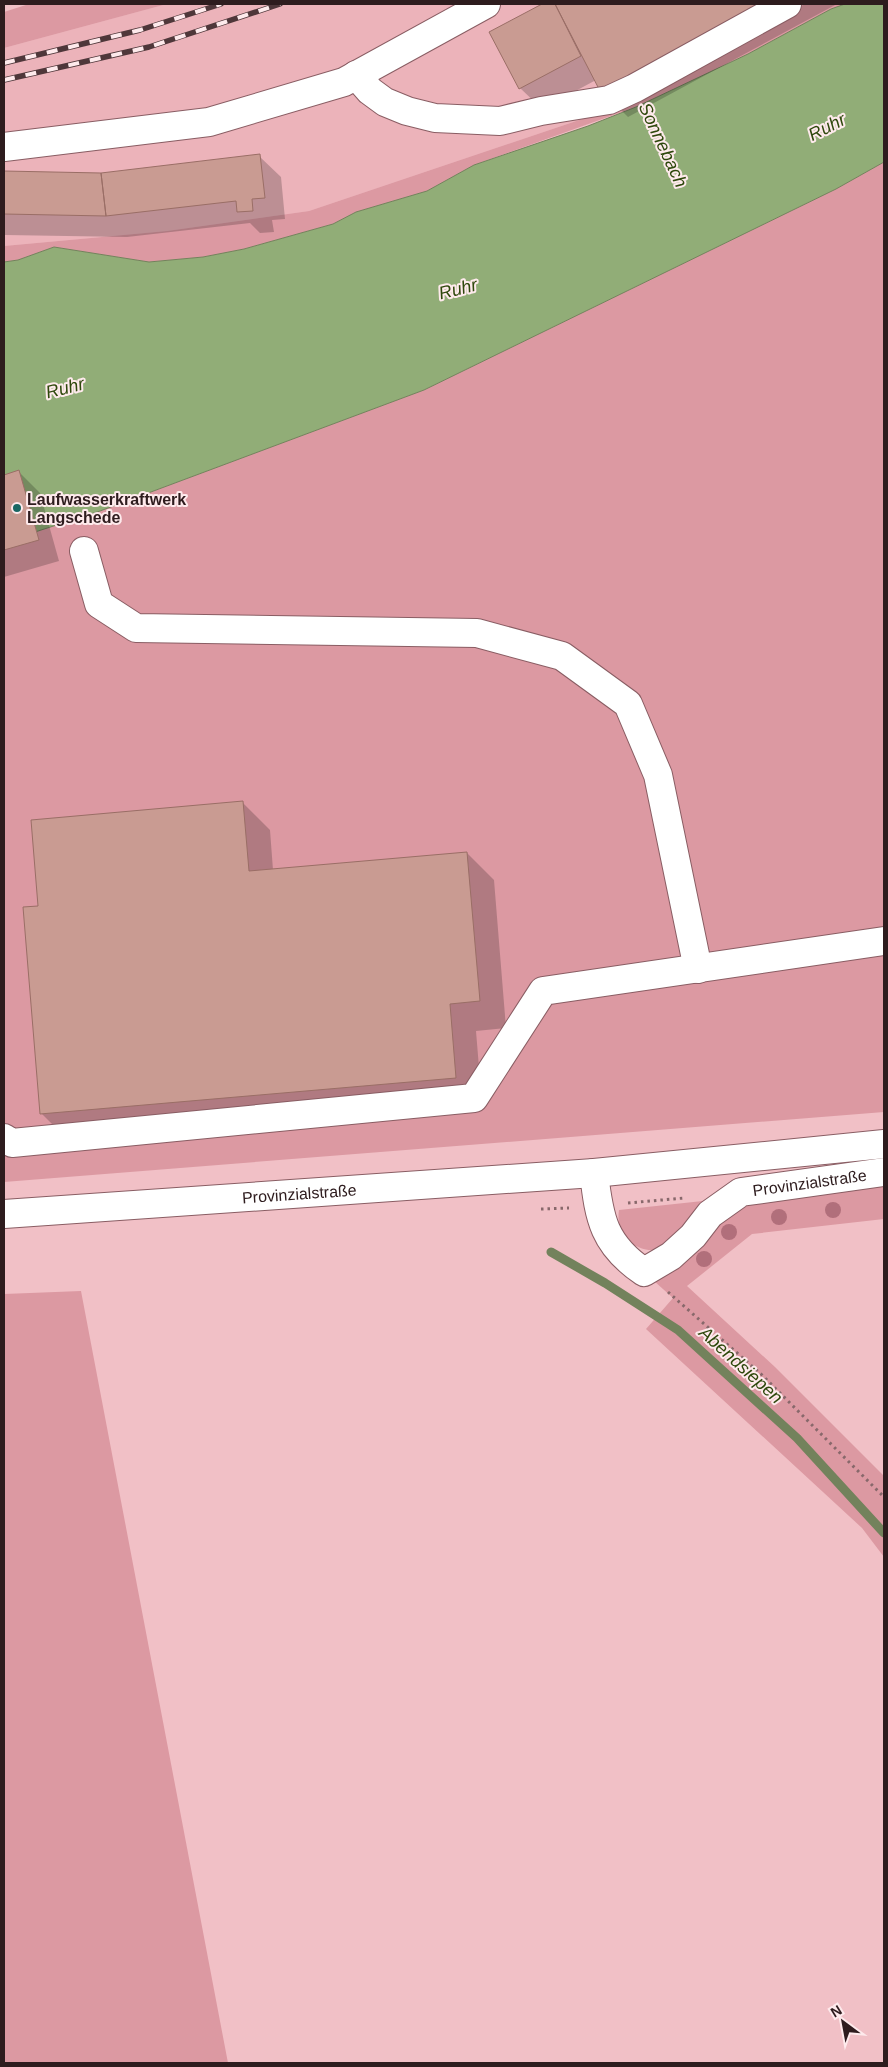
<svg xmlns="http://www.w3.org/2000/svg" width="888" height="2067" font-family="Arial,sans-serif">
	<style>
		.built { fill: #ecb3ba }
		.green { fill: #dc99a2 }
		.water { fill: #91ad77; stroke: #73825c }
		.shadow { fill: #0003 }
		.lines { fill: none; stroke-linecap: round; stroke-linejoin: round }
		.stream { stroke: #73825c; stroke-width: 9 }
		.building { fill: #c99b92; stroke: #9a6e66 }
		.minor-casing { stroke: #895d63; stroke-width: 30 }
		.major-casing { stroke: #895d63; stroke-width: 30 }
		.path { stroke: #88686b; stroke-width: 3; stroke-dasharray: 2.5 4; stroke-linecap: butt }
		.minor { stroke: #fff; stroke-width: 28 }
		.major { stroke: #fff; stroke-width: 28 }
		.rail-casing { stroke: #4f373a; stroke-width: 5.5 }
		.rail { stroke: #feeaec; stroke-width: 4; stroke-dasharray: 11; stroke-linecap: butt }
		.tree { fill: #b16f7b }
		.poi-dot { fill: #1a6763; stroke: #feeaec; stroke-width: 2 }
		.labels { text-anchor: middle; stroke-width: 4; stroke-linejoin: round; paint-order: stroke }
		.poi-label { font-size: 16px; font-weight: bold; fill: #2e1c1e; stroke: #feeaec; text-anchor: start }
		.street-label { font-size: 16px; fill: #2e1c1e; stroke: #feeaec }
		.water-label { font-size: 18px; font-style: italic; fill: #2e480c; stroke: #feeaec }
	</style>
	<rect width="100%" height="100%" fill="#f1c0c6"/>
	<path class="built" d="M 167,4 L 805,4 L 646,91 L 603,112 L 309,211 L 167,231 L 4,246 L 4,48 Z"/>
	<path class="green" d="M 29,4 L 167,4 L 4,48 L 4,12 Z
		M 805,4 L 845,4 L 831,9 L 748,54 L 636,107 L 474,165 L 427,191 L 356,212 L 333,224 L 244,249 L 203,257 L 149,262 L 54,247 L 18,260 L 4,262 L 4,246 L 167,231 L 309,211 L 603,112 L 646,91 Z
		M 884,162 L 884,1112 L 4,1182 L 4,542 L 100,511 L 424,390 L 836,189 Z
		M 884,1172 L 884,1219 L 752,1234 L 687,1286 L 775,1367 L 884,1476 L 884,1557 L 862,1528 L 646,1329 L 673,1298 L 644,1272 L 741,1192 Z
		M 712,1200 C 700,1212 672,1244 658,1249 C 648,1252 640,1248 632,1244 C 620,1236 617,1223 619,1210 Z
		M 81,1291 L 228,2063 L 4,2063 L 4,1294 Z"/>
	<path class="water" d="M 845,4 L 884,4 L 884,162 L 836,189 L 424,390 L 100,511 L 4,542 L 4,262 L 18,260 L 54,247 L 149,262 L 203,257 L 244,249 L 333,224 L 356,212 L 427,191 L 474,165 L 588,126 L 636,107 L 748,54 L 831,9 Z"/>
	<path class="shadow" d="M 545,4 L 556,5 L 837,4 L 628,117 L 601,90 L 596,80 L 542,109 L 520,88 L 491,32 Z
		M 259,156 L 281,177 L 285,219 L 272,220 L 274,232 L 260,233 L 250,223 L 127,237 L 5,235 L 4,233 L 4,172 L 101,175 Z
		M 19,472 L 40,493 L 59,561 L 4,577 L 4,476 Z
		M 243,803 L 270,830 L 273,870 L 467,853 L 494,880 L 506,1028 L 476,1031 L 482,1104 L 68,1140 L 41,1113 L 39,907 Z"/>
	<g class="lines">
		<path class="stream" d="M 551,1252 L 605,1283 L 678,1330 L 797,1438 L 884,1533"/>
	</g>
	<path class="building" d="M 542,4 L 555,4 L 581,56 L 519,89 L 489,32 Z
		M 555,4 L 760,4 L 600,91 Z
		M 260,154 L 265,198 L 252,199 L 253,211 L 237,212 L 236,201 L 106,216 L 101,173 Z
		M 4,171 L 101,173 L 106,216 L 4,214 Z
		M 19,470 L 39,540 L 4,550 L 4,475 Z
		M 243,801 L 249,871 L 467,852 L 480,1001 L 450,1004 L 456,1078 L 40,1114 L 23,907 L 38,906 L 31,820 Z"/>
	<g class="lines">
		<defs>
			<g id="minor">
				<path d="M 356,75 L 370,91 L 385,102 L 407,111 L 435,118 L 500,121 L 541,111 L 609,100 L 635,88 L 787,4"/>
				<path d="M 4,147 L 209,122 L 344,82 L 486,4"/>
				<path d="M 84,551 L 99,604 L 136,628 L 477,633 L 562,656 L 628,704 L 658,775 L 698,969"/>
				<path d="M 4,1138 L 12,1143 L 474,1098 L 543,991 L 884,941"/>
				<path id="s1" d="M 594,1173 C 599,1219 604,1245 644,1272 L 671,1256 L 693,1236 L 710,1214 L 741,1192 L 884,1172"/>
			</g>
			<g id="major">
				<path id="s2" d="M 4,1214 L 594,1173 L 884,1144"/>
			</g>
		</defs>
		<use href="#minor" class="minor-casing"/>
		<use href="#major" class="major-casing"/>
		<path class="path" d="M 628,1203 L 684,1198
			M 541,1209 L 569,1208
			M 668,1292 L 762,1375 L 884,1497"/>
		<use href="#minor" class="minor"/>
		<use href="#major" class="major"/>
		<defs>
			<path id="rail" d="M 4,63 L 140,30 L 221,4
				M 4,80 L 149,47 L 280,4"/>
		</defs>
		<use href="#rail" class="rail-casing"/>
		<use href="#rail" class="rail"/>
	</g>
	<g class="tree">
		<circle cx="833" cy="1210" r="8"/>
		<circle cx="779" cy="1217" r="8"/>
		<circle cx="729" cy="1232" r="8"/>
		<circle cx="704" cy="1259" r="8"/>
	</g>
	<circle class="poi-dot" cx="17" cy="508" r="5"/>
	<g class="labels">
		<g class="poi-label">
			<text x="27" y="505">Laufwasserkraftwerk<tspan x="27" dy="18">Langschede</tspan></text>
		</g>
		<g class="street-label">
			<text dy="6" stroke="none"><textPath href="#s1" startOffset="312">Provinzialstraße</textPath></text>
			<text dy="6" stroke="none"><textPath href="#s2" startOffset="296">Provinzialstraße</textPath></text>
		</g>
		<g class="water-label">
			<text transform="translate(827 127) rotate(-27)" y="6">Ruhr</text>
			<text transform="translate(663 145) rotate(65)" y="6">Sonnebach</text>
			<text transform="translate(458 289) rotate(-14)" y="6">Ruhr</text>
			<text transform="translate(65 388) rotate(-14)" y="6">Ruhr</text>
			<text transform="translate(741 1365) rotate(42)" y="6">Abendsiepen</text>
		</g>
	</g>
	<rect width="888" height="2067" fill="none" stroke="#2e1c1e" stroke-width="10"/>
	<g transform="translate(843 2022) rotate(328)" stroke="#feeaec" stroke-width="4" paint-order="stroke">
	<path d="M0-4L9 19L0 12L-9 19Z" fill="#2e1c1e"/>
	<text y="-8" font-size="14" font-weight="bold" text-anchor="middle" fill="#2e1c1e">N</text>
	</g>
</svg>
